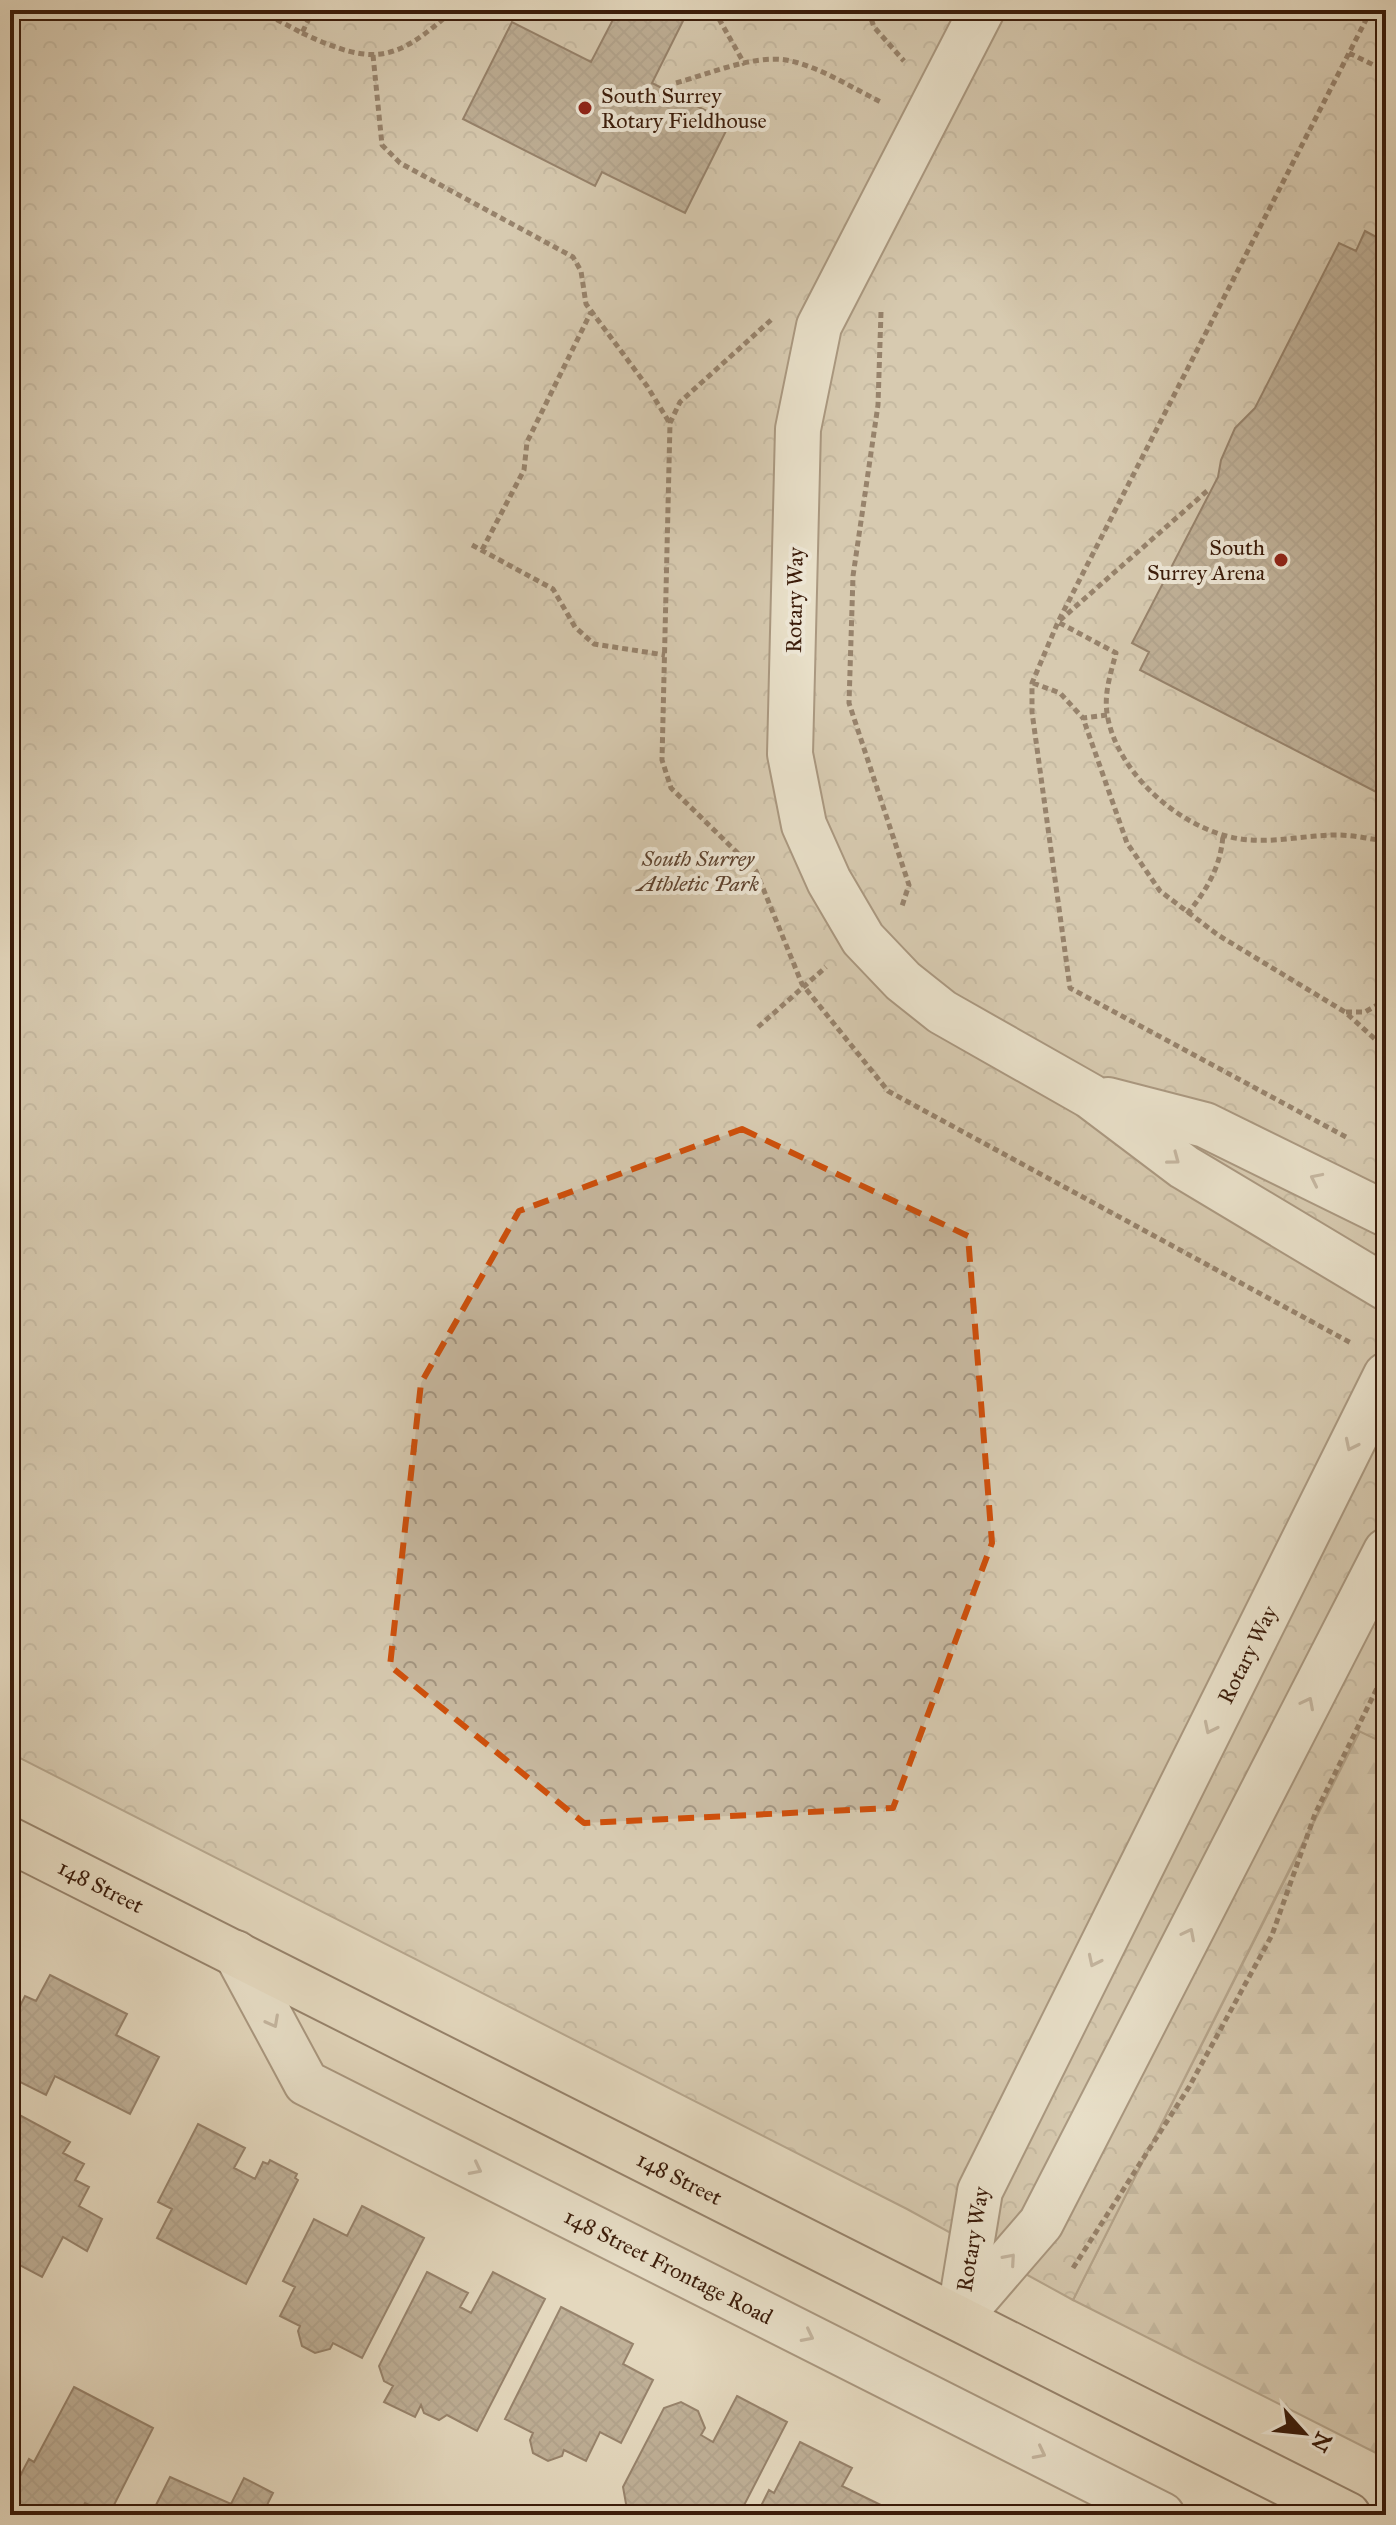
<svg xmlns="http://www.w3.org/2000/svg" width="1396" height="2525" font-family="'IM FELL Great Primer',serif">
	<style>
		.forest { fill: url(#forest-firs); stroke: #816a54; stroke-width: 2 }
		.park { fill: url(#park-crowns); stroke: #816a54; stroke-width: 2 }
		.building { fill: url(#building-cross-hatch); stroke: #3b1c0a; stroke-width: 2 }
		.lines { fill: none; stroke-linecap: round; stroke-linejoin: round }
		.minor-casing { stroke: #654b37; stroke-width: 48 }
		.major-casing { stroke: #3b1c0a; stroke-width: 48 }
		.path { stroke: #3b1c0a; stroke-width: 5; stroke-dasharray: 6 4; stroke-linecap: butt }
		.minor { stroke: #ede6d5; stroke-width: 44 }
		.major { stroke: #e4d8be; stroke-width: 44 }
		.oneway { stroke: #9d8b7a }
		.marked { fill: none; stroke: #ce500c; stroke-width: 6; stroke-dasharray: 16 10; stroke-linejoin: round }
		.poi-dot { fill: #8f2418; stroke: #ede6d5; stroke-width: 3 }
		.labels { text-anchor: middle; stroke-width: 8; stroke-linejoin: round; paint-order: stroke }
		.poi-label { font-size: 22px; fill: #3b1c0a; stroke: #ede6d5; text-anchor: start }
		.street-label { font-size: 22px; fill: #3b1c0a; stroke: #ede6d5 }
		.park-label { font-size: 22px; font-style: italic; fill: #5e432f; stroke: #ede6d5 }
	</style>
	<defs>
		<pattern id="forest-firs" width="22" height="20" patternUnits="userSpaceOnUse" patternTransform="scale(2)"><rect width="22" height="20" fill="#c7b89f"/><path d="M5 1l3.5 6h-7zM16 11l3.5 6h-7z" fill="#a39580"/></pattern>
		<pattern id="park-crowns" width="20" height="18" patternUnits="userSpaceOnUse" patternTransform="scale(2)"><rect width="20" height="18" fill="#c7b89f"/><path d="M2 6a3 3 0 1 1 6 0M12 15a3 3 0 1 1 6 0" fill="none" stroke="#a39580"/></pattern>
		<pattern id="building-cross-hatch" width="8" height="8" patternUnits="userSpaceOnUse" patternTransform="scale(2)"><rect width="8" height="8" fill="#937e68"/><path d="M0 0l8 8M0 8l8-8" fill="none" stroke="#796654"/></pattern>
	</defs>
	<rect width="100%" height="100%" fill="#e4d8be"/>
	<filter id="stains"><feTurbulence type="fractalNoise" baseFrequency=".0025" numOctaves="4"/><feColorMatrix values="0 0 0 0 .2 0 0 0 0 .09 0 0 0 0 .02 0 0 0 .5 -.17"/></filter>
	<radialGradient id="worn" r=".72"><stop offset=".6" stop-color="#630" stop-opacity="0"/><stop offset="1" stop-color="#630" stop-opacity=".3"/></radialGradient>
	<path class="forest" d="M 1360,1731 L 1386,1744 L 1386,2458 L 1073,2300 Z"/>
	<path class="park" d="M 10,10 L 1386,10 L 1386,1744 L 1359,1731 L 1073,2300 L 907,2209 L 10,1753 Z"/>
	<path class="building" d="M 618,10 L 661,10 L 683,21 L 652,83 L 730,123 L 685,213 L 602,172 L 595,186 L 463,119 L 512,22 L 591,62 Z
		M 1365,231 L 1386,242 L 1386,797 L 1140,670 L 1149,652 L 1132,643 L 1218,477 L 1221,460 L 1235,428 L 1255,408 L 1339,243 L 1356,251 Z
		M 50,1975 L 127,2014 L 116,2035 L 159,2057 L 130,2114 L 55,2076 L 46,2095 L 10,2077 L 14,2056 L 10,2054 L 10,2026 L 25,1996 L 36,2001 Z
		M 10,2110 L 70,2142 L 63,2153 L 84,2164 L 75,2180 L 89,2187 L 79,2206 L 102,2219 L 87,2251 L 63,2237 L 42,2277 L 10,2260 Z
		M 198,2124 L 245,2148 L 234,2168 L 255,2179 L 263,2162 L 268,2164 L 270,2160 L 297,2174 L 295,2178 L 298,2180 L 246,2284 L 157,2238 L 172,2209 L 158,2202 Z
		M 362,2206 L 424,2238 L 362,2358 L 333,2343 L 330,2349 L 315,2353 L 302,2346 L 298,2331 L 300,2326 L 280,2316 L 295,2287 L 283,2281 L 314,2219 L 347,2236 Z
		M 427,2272 L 468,2293 L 460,2307 L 471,2313 L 493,2272 L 545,2299 L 477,2431 L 447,2415 L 439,2420 L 424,2413 L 421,2405 L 415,2417 L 384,2402 L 393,2386 L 384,2381 L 379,2366 Z
		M 561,2307 L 633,2344 L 623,2364 L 653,2380 L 621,2443 L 600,2432 L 586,2461 L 564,2450 L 562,2456 L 548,2461 L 533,2453 L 530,2440 L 533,2433 L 505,2419 Z
		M 74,2387 L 153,2428 L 114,2505 L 100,2510 L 85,2503 L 79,2515 L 10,2515 L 10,2495 L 29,2459 L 34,2462 Z
		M 737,2396 L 787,2422 L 739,2515 L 628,2515 L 623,2487 L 664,2408 L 681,2402 L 698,2411 L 705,2428 L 701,2435 L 713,2442 Z
		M 800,2442 L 852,2468 L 842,2486 L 891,2510 L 888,2515 L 764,2515 L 758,2512 L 769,2490 L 774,2493 Z
		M 170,2477 L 231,2504 L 244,2478 L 273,2493 L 262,2515 L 151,2515 Z
		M 923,2506 L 941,2515 L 918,2515 Z"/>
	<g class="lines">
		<defs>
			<g id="minor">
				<path d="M 982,10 L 819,326 L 798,429 L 790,754 L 804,825 L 829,881 L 863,939 L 903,981 L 942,1012 L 1090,1096 L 1184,1167 L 1386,1288"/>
				<path d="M 1108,1100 L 1205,1125 L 1386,1214"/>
				<path id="s1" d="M 236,1953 L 306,2083 L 1162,2515"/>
				<path id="s2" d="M 959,2318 L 980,2191 L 1386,1375"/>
				<path d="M 959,2318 L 1041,2223 L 1386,1551"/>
			</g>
			<g id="major">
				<path id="s3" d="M 10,1840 L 1348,2515"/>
			</g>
		</defs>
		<use href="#minor" class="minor-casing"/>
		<use href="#major" class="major-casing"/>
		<path class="path" d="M 259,10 L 302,33 L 313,10
			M 714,10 L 745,65
			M 868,10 L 874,27 L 904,61
			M 302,33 C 373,66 395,63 453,10
			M 1349,53 L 1386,71
			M 373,55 L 382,145 L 400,163 L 573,257 L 581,271 L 586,304 L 647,386 L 669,422
			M 676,83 C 709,74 752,55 786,60 C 819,66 852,88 883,103
			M 881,312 L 878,405 L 853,576 L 849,703 L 909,885 L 901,909
			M 771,320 L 680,402 L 670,423 L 662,760 L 671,788 L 756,871 L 802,984 L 888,1091 L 1351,1343
			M 1207,491 L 1058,622 L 1116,653 C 1111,672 1104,693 1107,713 C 1116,776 1189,837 1251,840 C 1279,842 1308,835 1337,835 C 1353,835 1370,839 1386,841
			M 472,545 L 553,589 L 575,627 L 594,644 L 665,655
			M 482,550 L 524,470 L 527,442 L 591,312
			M 1033,683 L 1060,693 L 1083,718
			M 1107,715 L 1083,718 L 1127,843 L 1160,891 L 1218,935 L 1345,1012 L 1386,1049
			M 1187,914 C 1207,890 1221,866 1223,835
			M 1346,1012 L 1365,1012 L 1386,1000
			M 758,1027 L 826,967
			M 1346,1137 L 1070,988 L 1032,712 L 1032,683 L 1058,622 L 1371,10
			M 1073,2268 L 1189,2087 L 1272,1935 L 1315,1814 L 1386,1670"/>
		<use href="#minor" class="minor"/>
		<use href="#major" class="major"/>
	</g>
	<defs><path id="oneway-chevron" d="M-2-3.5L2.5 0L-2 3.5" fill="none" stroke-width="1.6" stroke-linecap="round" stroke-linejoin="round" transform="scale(2)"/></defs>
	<g class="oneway">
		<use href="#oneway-chevron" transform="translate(1174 1159) rotate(37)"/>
		<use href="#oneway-chevron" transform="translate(1316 1179) rotate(-154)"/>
		<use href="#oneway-chevron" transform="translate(1351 1445) rotate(116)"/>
		<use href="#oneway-chevron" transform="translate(1308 1703) rotate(-63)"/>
		<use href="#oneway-chevron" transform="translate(1210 1728) rotate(116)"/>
		<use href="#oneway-chevron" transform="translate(1189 1934) rotate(-63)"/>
		<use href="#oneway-chevron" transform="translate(1094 1961) rotate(116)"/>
		<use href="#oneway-chevron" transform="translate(273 2022) rotate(62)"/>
		<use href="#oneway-chevron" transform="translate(476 2169) rotate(27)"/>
		<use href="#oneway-chevron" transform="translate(1010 2259) rotate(-49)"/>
		<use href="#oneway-chevron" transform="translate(808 2336) rotate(27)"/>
		<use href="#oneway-chevron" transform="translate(1040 2453) rotate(27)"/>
	</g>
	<path d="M0 0H1396V2525H0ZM 742,1129 L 968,1236 L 992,1543 L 893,1808 L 584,1823 L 390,1666 L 421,1383 L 519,1211 Z" fill="#e4d8be" fill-opacity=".55" fill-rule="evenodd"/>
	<path class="marked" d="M 742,1129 L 968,1236 L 992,1543 L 893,1808 L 584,1823 L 390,1666 L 421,1383 L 519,1211 Z"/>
	<g class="poi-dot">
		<circle cx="585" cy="108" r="8"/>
		<circle cx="1281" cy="560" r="8"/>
	</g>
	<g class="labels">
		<g class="poi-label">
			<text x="601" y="103">South Surrey<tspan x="601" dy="25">Rotary Fieldhouse</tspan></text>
			<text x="1265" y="555" text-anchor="end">South<tspan x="1265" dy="25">Surrey Arena</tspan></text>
		</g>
		<g class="street-label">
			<text transform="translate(794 600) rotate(-89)" y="8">Rotary Way</text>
			<text dy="8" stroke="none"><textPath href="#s2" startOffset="728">Rotary Way</textPath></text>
			<text dy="8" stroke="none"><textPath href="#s3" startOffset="102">148 Street</textPath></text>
			<text dy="8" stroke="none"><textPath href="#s3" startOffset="750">148 Street</textPath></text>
			<text dy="8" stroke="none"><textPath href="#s2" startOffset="80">Rotary Way</textPath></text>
			<text dy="8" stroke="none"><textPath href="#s1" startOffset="554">148 Street Frontage Road</textPath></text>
		</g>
		<g class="park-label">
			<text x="698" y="866">South Surrey<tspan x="698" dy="25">Athletic Park</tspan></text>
		</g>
	</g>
	<rect width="1396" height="2525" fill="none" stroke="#e4d8be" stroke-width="40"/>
	<rect x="12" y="12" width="1372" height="2501" fill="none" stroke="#3b1c0a" stroke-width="4"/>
	<rect x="20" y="20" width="1356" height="2485" fill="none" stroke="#3b1c0a" stroke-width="2"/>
	<g transform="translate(1304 2433) rotate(117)" stroke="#ede6d5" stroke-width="6" paint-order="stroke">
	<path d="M0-6L14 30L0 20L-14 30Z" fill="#3b1c0a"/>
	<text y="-12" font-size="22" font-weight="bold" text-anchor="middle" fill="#3b1c0a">N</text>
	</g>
	<rect width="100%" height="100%" filter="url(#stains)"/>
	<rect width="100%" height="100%" fill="url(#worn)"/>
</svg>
